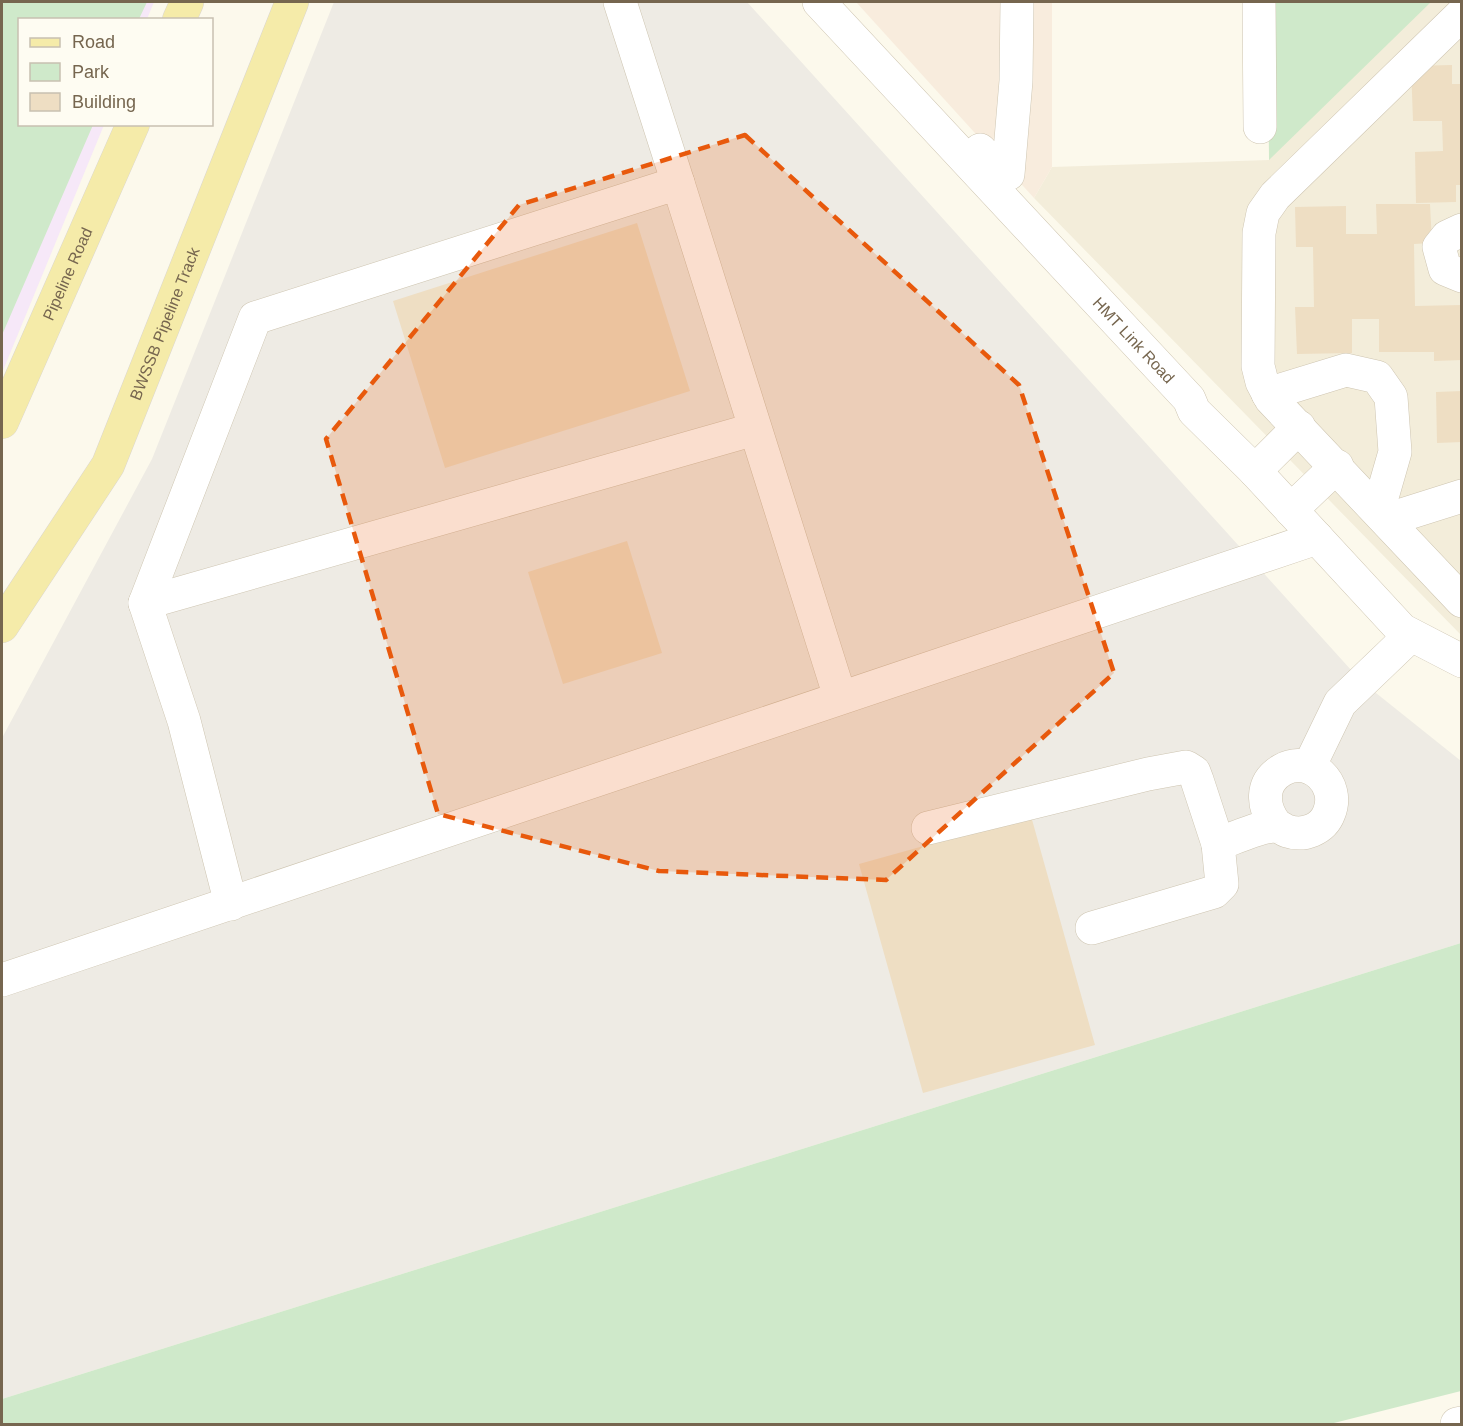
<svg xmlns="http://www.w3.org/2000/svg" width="1463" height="1426" font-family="Arial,sans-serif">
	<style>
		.residential { fill: #f3edda }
		.commercial { fill: #f8ecdd }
		.industrial { fill: #eeebe4 }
		.education { fill: #f6e8f8 }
		.green { fill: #cfe9ca }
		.building { fill: #eedec3 }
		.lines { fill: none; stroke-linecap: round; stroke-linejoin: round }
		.minor-casing { stroke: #cec5b1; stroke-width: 34 }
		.major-casing { stroke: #dbd7d1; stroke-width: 34 }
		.minor { stroke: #fff; stroke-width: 33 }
		.major { stroke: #f5eba9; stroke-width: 33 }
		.marked { fill: #e8590c; fill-opacity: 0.2; stroke: #e8590c; stroke-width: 4.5; stroke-dasharray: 12 8; stroke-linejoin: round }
		.labels { text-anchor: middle; stroke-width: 6; stroke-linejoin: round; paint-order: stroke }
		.street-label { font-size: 16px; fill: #76664f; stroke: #fefcf2 }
	</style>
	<rect width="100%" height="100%" fill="#fcf9ec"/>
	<path class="residential" d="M 1268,2 L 1461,2 L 1461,635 L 1034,198 L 1052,167 L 1269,160 Z"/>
	<path class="commercial" d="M 856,2 L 1052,2 L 1052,167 L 1034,198 Z"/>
	<path class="industrial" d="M 334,2 L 747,2 L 1361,681 L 1461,761 L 1461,943 L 2,1399 L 2,738 L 152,459 Z"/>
	<path class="education" d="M 2,2 L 154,2 L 147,19 L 20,20 L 20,124 L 104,125 L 2,373 Z"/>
	<path class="green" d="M 2,2 L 147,2 L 139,19 L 20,20 L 20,124 L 93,125 L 2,335 Z
		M 1268,2 L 1431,2 L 1269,160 Z
		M 1461,943 L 1461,1391 L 1330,1424 L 2,1424 L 2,1399 Z"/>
	<path class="building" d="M 1452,65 L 1452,84 L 1462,84 L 1462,185 L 1456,185 L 1456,202 L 1416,203 L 1415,152 L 1443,151 L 1442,121 L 1413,121 L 1411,66 Z
		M 1376,204 L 1430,204 L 1432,243 L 1414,244 L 1415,306 L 1462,305 L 1462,360 L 1434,361 L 1434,352 L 1379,352 L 1379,319 L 1352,319 L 1352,353 L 1297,354 L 1295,307 L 1314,307 L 1313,247 L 1296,247 L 1295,207 L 1346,206 L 1346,234 L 1377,234 Z
		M 637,223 L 690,391 L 445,468 L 393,301 Z
		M 1462,391 L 1462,442 L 1437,443 L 1436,392 Z
		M 627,541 L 662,653 L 563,684 L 528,572 Z
		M 1031,816 L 1095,1045 L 923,1093 L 859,864 Z"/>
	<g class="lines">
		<defs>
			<g id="minor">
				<path d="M 620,2 L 678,183"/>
				<path id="s1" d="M 819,2 L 1189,399 L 1194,411 L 1255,471 L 1402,630 L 1462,661"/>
				<path d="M 1259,2 L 1260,127"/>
				<path d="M 1462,14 L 1275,196 L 1263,213 L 1259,233 L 1258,366 L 1262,382 L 1271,399 L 1462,601"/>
				<path d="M 980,150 L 1003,176 L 1008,174 L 1016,81 L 1017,2"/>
				<path d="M 1462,230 L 1447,237 L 1439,247 L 1445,269 L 1462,276"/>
				<path d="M 1268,394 L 1346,370 L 1377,377 L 1391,397 L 1395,452 L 1378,511"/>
				<path d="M 1255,471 L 1299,427"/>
				<path d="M 1291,510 L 1337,466"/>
				<path d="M 1386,520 L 1462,496"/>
				<path d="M 145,603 L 755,429"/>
				<path d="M 1309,767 L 1340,703 L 1411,635"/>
				<path d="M 928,828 L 1148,774 L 1186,767 L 1194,772 L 1197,780 L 1218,844"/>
				<path d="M 231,904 L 184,721 L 145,603 L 255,318 L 678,183 L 840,697"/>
				<path d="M 1092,928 L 1214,892 L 1222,884 L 1218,844 C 1232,839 1261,826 1275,826 C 1279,825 1283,830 1287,831 C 1304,837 1323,829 1329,813 C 1341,784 1310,754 1282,770 C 1260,783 1262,807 1276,825"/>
				<path d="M 2,980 L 1317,538"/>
				<path d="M 1457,1424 L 1462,1423"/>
			</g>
			<g id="major">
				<path d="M 179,20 L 187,2"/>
				<path id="s2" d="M 2,422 L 133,124"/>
				<path id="s3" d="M 2,626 L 108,465 L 292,2"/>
			</g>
		</defs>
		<use href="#minor" class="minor-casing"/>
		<use href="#major" class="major-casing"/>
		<use href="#minor" class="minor"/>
		<use href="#major" class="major"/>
	</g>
	<path class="marked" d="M 745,135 L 1019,385 L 1114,673 L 886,880 L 659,871 L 438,814 L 326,439 L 519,205 Z"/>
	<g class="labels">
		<g class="street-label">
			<text dy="6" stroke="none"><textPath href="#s2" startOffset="162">Pipeline Road</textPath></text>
			<text dy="6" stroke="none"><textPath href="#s3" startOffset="345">BWSSB Pipeline Track</textPath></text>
			<text dy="6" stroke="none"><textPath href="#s1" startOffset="462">HMT Link Road</textPath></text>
		</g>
	</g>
	<rect width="1463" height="1426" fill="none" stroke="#76664f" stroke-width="6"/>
	<rect x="18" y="18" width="195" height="108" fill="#fefcf2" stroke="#c8c0b1" stroke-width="1.5"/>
	<rect x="30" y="38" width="30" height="9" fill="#f5eba9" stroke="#c8c0b1" stroke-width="1.5"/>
	<text x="72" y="48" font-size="18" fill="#76664f">Road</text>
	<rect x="30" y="63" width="30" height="18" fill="#cfe9ca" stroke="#c8c0b1" stroke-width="1.5"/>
	<text x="72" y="78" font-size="18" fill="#76664f">Park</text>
	<rect x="30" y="93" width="30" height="18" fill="#eedec3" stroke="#c8c0b1" stroke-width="1.5"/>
	<text x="72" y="108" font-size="18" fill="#76664f">Building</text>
</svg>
